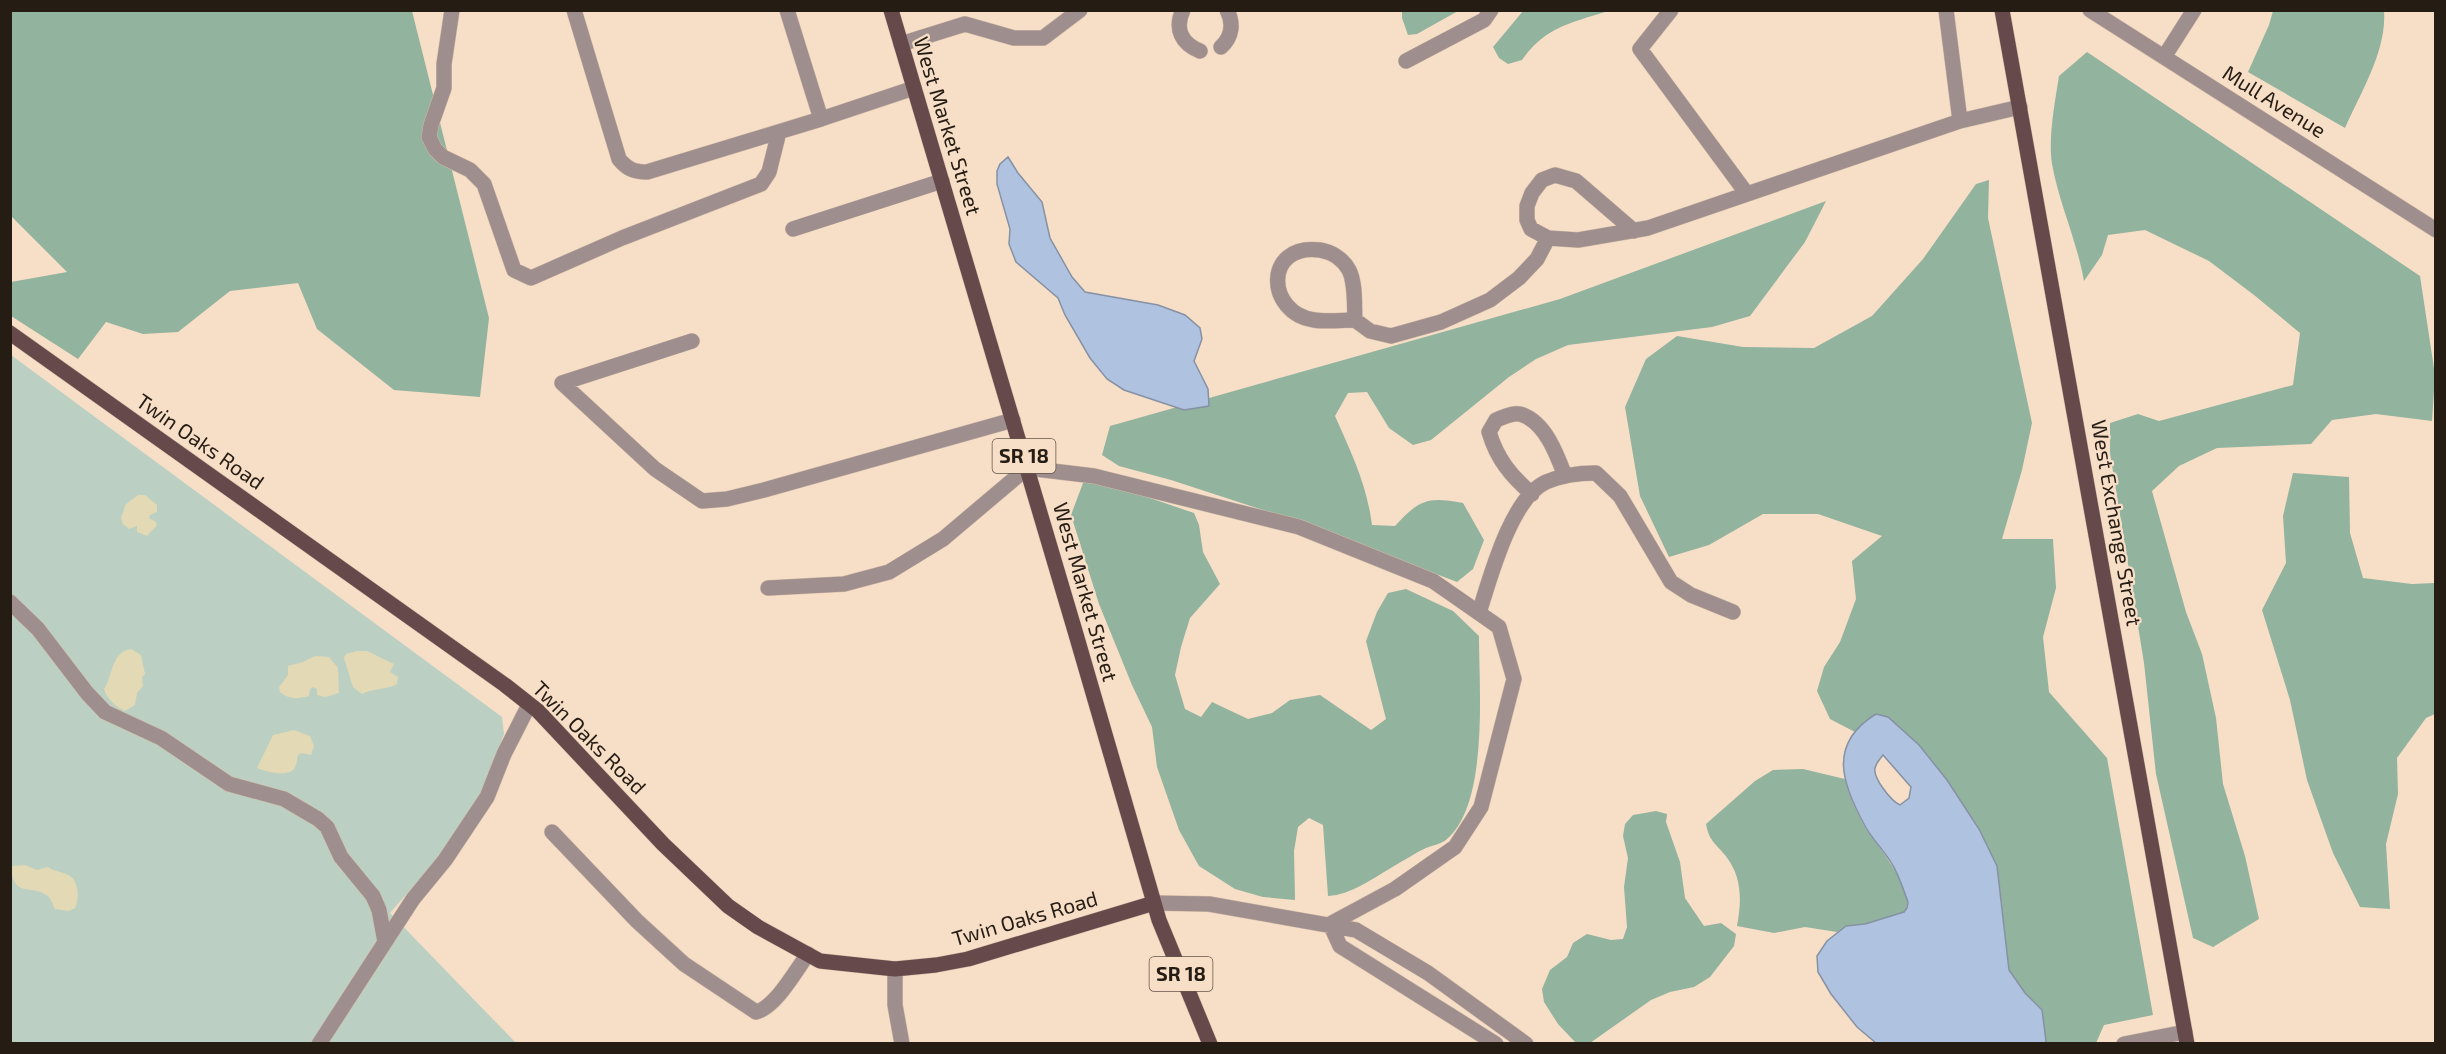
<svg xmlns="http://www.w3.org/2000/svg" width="2446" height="1054" font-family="'Exo 2',sans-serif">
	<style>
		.green { fill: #bbd0c2 }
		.forest { fill: #92b39e }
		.sand { fill: #e3d9b4 }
		.water { fill: #afc3e0; stroke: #8691a3; stroke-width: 1.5; fill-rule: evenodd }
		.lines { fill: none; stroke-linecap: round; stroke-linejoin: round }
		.minor-casing { stroke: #d1bba7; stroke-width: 16 }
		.major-casing { stroke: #d1bba7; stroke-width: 16 }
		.minor { stroke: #9f8e8e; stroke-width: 15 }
		.major { stroke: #66494a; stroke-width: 15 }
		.labels { text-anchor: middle; stroke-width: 4.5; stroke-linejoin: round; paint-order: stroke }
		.shield { fill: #f7dec7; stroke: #64564a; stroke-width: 1.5 }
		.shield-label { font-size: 20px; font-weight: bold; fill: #251c14 }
		.street-label { font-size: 21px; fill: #251c14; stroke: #f7dec7 }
	</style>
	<rect width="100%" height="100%" fill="#f7dec7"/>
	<path class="green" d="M 11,355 L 502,717 L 504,734 L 473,818 L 390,913 L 516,1043 L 11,1043 Z"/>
	<path class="forest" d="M 1603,10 L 1605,12 C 1570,23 1544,28 1522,60 L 1508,64 L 1499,58 L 1493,47 L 1523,11 Z
		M 10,11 L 412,11 L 489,318 L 480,397 L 394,390 L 317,329 L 298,283 L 230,291 L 178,332 L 143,334 L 106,322 L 78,359 L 11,316 L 11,282 L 67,272 L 11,216 Z
		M 1402,11 L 1402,10 L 1458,11 L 1417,34 L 1408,35 L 1402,18 Z
		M 2273,11 L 2384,11 C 2387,50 2361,92 2345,128 L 2248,72 L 2269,25 Z
		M 2087,52 L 2420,276 L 2435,375 L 2432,421 L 2376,414 L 2332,420 L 2311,444 L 2217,448 L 2179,466 L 2152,491 L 2186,612 L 2202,654 L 2216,718 L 2223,784 L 2245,856 L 2259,919 L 2213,947 L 2193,938 L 2156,774 L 2144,663 L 2110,453 L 2110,423 L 2138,414 L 2159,421 L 2293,385 L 2300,333 L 2254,295 L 2209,261 L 2145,230 L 2108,235 L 2102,255 L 2084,281 C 2077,241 2059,203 2052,164 C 2048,137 2055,102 2059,76 Z
		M 1989,180 L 1988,218 L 2032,423 L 2022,470 L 2002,539 L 2053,539 L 2056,588 L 2043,637 L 2049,692 L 2107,758 L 2153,1015 L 2104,1025 L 2096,1043 L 2045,1043 L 2046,1041 L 2042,1010 L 2025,993 L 2009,970 L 1997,866 L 1979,829 L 1947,780 L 1919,745 L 1865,721 L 1855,732 L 1830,719 L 1817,691 L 1824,667 L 1840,642 L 1856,599 L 1852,561 L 1882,536 L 1818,514 L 1763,514 L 1709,545 L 1669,557 L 1640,496 L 1625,407 L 1646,359 L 1677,336 L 1743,347 L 1814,348 L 1872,316 L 1923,259 L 1976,184 Z
		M 1826,201 L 1805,242 L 1750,316 L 1712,327 L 1568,345 L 1536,359 L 1509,377 L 1431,440 L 1413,445 L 1389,428 L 1367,392 L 1348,393 L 1335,416 C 1351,452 1367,485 1372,525 L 1395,526 C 1419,500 1427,496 1463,503 L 1484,540 L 1473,569 L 1457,582 L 1312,526 L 1171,480 L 1119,466 L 1102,455 L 1110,426 L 1560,299 Z
		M 2293,473 L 2349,477 L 2350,533 L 2363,578 L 2412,584 L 2435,583 L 2435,714 L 2426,718 L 2397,758 L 2398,794 L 2386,844 L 2390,909 L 2360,907 L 2333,853 L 2307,780 L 2290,700 L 2262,610 L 2286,563 L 2283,516 Z
		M 1103,482 L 1194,513 L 1199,525 L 1203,552 L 1220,584 L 1190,618 L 1181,647 L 1175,675 L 1185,709 L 1201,717 L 1212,702 L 1248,719 L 1272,713 L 1290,700 L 1320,695 L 1371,730 L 1386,719 L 1366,641 L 1377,612 L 1388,593 L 1406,589 L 1453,611 L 1479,636 C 1479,688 1489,803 1447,839 C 1442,844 1433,845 1426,848 C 1415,853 1405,860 1394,866 C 1375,877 1351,895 1328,896 L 1323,825 L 1309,818 L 1298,827 L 1294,851 L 1295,900 L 1263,897 L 1235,889 L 1199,866 L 1179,830 L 1157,767 L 1152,727 L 1132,685 L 1099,604 L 1071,515 L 1083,483 Z
		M 1803,769 L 1845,779 C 1848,794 1857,813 1865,827 C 1874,842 1920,895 1904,912 L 1865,924 L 1847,926 L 1837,932 L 1805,927 L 1774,933 L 1737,926 C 1742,900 1742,876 1725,855 C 1714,842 1709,840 1706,824 L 1755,781 L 1773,770 Z
		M 1656,811 L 1667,814 L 1666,822 L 1680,862 L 1685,898 L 1704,926 L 1721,923 L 1736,934 L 1734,946 L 1710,977 L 1694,987 L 1670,992 L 1651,1000 L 1590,1043 L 1576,1043 L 1558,1024 L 1544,1002 L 1542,989 L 1550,970 L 1567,957 L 1573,943 L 1587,934 L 1611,940 L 1623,939 L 1627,927 L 1624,887 L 1628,858 L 1623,836 L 1625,824 L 1633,815 Z"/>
	<path class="sand" d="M 138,495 L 145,495 L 157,505 L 157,512 L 150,515 L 149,518 L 156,522 L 157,525 L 147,536 L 137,532 L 137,526 L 129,529 L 123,524 L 121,518 L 126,504 Z
		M 131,649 L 141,655 L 145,674 L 142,677 L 143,686 L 137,693 L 135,705 L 125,711 C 116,707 106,698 104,689 C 113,676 111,652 131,649 Z
		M 357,651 L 367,651 L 394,664 L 390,672 L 398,677 L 397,684 C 386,690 374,688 362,694 L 353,687 L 344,658 L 346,654 Z
		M 315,656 L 329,657 L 338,668 L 339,693 L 325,697 L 317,695 L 317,689 L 313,687 L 310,689 L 309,696 C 297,699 290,700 280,692 L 279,687 L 288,675 L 288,666 L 303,662 Z
		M 294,730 L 310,736 L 314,746 L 311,755 L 302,753 L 298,755 C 297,759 297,765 294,769 C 287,777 266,772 257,768 L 273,735 Z
		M 25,865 L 37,870 L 48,867 C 55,872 59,871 66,874 C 79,878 80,898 75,908 L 69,911 L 55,909 C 53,905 51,899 48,896 C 30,883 14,899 11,868 L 13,866 Z"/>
	<path class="water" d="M 1008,157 L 1018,173 L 1042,202 L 1050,238 L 1072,277 L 1085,292 L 1158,305 L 1185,315 L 1200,328 L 1202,339 L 1194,361 L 1208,389 L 1209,406 L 1184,410 L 1124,390 L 1107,379 L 1090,358 L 1065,315 L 1058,298 L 1016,262 L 1009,244 L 1010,229 L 997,184 L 997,171 L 1000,164 Z
		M 1876,714 L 1888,717 L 1919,745 L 1947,780 L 1979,829 L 1997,866 L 2009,970 L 2025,993 L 2042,1010 L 2046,1041 L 2045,1043 L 1876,1043 L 1857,1027 L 1831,994 L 1818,972 L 1817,956 L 1827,941 L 1846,926 L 1865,924 L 1904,912 L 1907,908 L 1908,902 C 1903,889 1899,875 1892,864 C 1884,850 1872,839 1865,826 C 1842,784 1827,744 1876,714 ZM 1883,755 L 1911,787 L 1909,798 L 1900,805 C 1891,801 1873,778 1875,768 C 1876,763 1880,759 1883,755 Z"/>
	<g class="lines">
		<defs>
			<path id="minor" d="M 452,10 L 444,64 L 444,88 L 431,125 L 429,137 L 435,149 L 443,157 L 470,170 L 484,184 L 514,270 L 531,278 L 622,238 L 761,184 L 769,172 L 779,132
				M 574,10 L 619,159 C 627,169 634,172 647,172 L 821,119 L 914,88
				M 787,10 L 821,119
				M 1183,10 C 1174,29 1182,44 1200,51
				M 1671,10 L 1640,49 L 1747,194
				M 1946,10 L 1960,121
				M 2090,10 L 2436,230
				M 901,44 L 965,24 L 1014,38 L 1043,38 L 1080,10
				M 1221,47 C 1232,37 1234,24 1227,10
				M 2164,57 L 2194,10
				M 1406,61 L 1484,20 L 1491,10
				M 793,229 L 942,181
				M 1634,231 L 1576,181 L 1555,175 L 1542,180 L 1532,193 L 1527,206 L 1527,220 L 1531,229 L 1548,238 L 1578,240 L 1648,228 L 1960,121 L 2020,107
				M 1355,320 C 1342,320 1327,322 1314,320 C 1266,313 1263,243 1320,250 C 1332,252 1343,259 1349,270 C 1356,284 1354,306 1355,320 L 1370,331 L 1391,336 L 1441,322 L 1490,300 L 1519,278 L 1537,259 L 1548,238
				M 692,341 L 562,383 L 655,469 L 702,501 L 727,499 L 764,490 L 1013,420
				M 1532,494 C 1511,476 1497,459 1489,432 L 1496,420 C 1504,417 1515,411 1523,415 C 1546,424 1557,455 1565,476
				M 768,588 L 844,584 L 889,572 L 943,539 L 1027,468 L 1094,476 L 1299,527 L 1433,581 L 1499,627 L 1514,679 L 1481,807 L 1455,847 L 1395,889 L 1330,924
				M 10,602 L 38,629 L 87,693 L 105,712 L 161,738 L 229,784 L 284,799 L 318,819 L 327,827 L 341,857 L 373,896 L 379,910 L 385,942
				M 1479,613 C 1490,578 1511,498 1546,482 C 1562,475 1578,473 1596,473 L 1620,496 L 1671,582 L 1691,595 L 1733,612
				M 552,832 L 637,921 L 684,964 L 756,1012 C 776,1007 796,970 808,954
				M 1154,903 L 1209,904 L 1356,930 L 1428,973 L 1526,1044
				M 1330,924 L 1340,946 L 1496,1044
				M 895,969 L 895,1005 L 902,1044
				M 319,1044 L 413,899 L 445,860 L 487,797 L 504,754 L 529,705
				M 2124,1044 L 2185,1032"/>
			<path id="major" d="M 891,10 L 1075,631 L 1159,920 L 1210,1044
				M 2002,10 L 2187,1044
				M 10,333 L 505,685 L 538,711 L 663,844 L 728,906 L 758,927 L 820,961 L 895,969 L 936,965 L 968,959 L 1154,903"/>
		</defs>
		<use href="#minor" class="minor-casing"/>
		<use href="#major" class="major-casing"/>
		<use href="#minor" class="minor"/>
		<use href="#major" class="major"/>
	</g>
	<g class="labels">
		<g class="shield">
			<rect x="992.5" y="439" width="63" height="34" rx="4.5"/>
			<rect x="1149.5" y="957" width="63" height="34" rx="4.5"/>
		</g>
		<g class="shield-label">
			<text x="1024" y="463">SR 18</text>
			<text x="1181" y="981">SR 18</text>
		</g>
		<g class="street-label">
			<text transform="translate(2274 102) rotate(32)" y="7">Mull Avenue</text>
			<text transform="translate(947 126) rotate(73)" y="7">West Market Street</text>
			<text transform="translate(200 442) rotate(35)" y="7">Twin Oaks Road</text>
			<text transform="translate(2116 523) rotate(80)" y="7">West Exchange Street</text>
			<text transform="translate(1085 592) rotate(74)" y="7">West Market Street</text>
			<text transform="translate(589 738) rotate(45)" y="7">Twin Oaks Road</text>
			<text transform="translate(1025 919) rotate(-16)" y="7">Twin Oaks Road</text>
		</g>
	</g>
	<rect width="2446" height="1054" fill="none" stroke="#251c14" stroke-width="24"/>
</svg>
